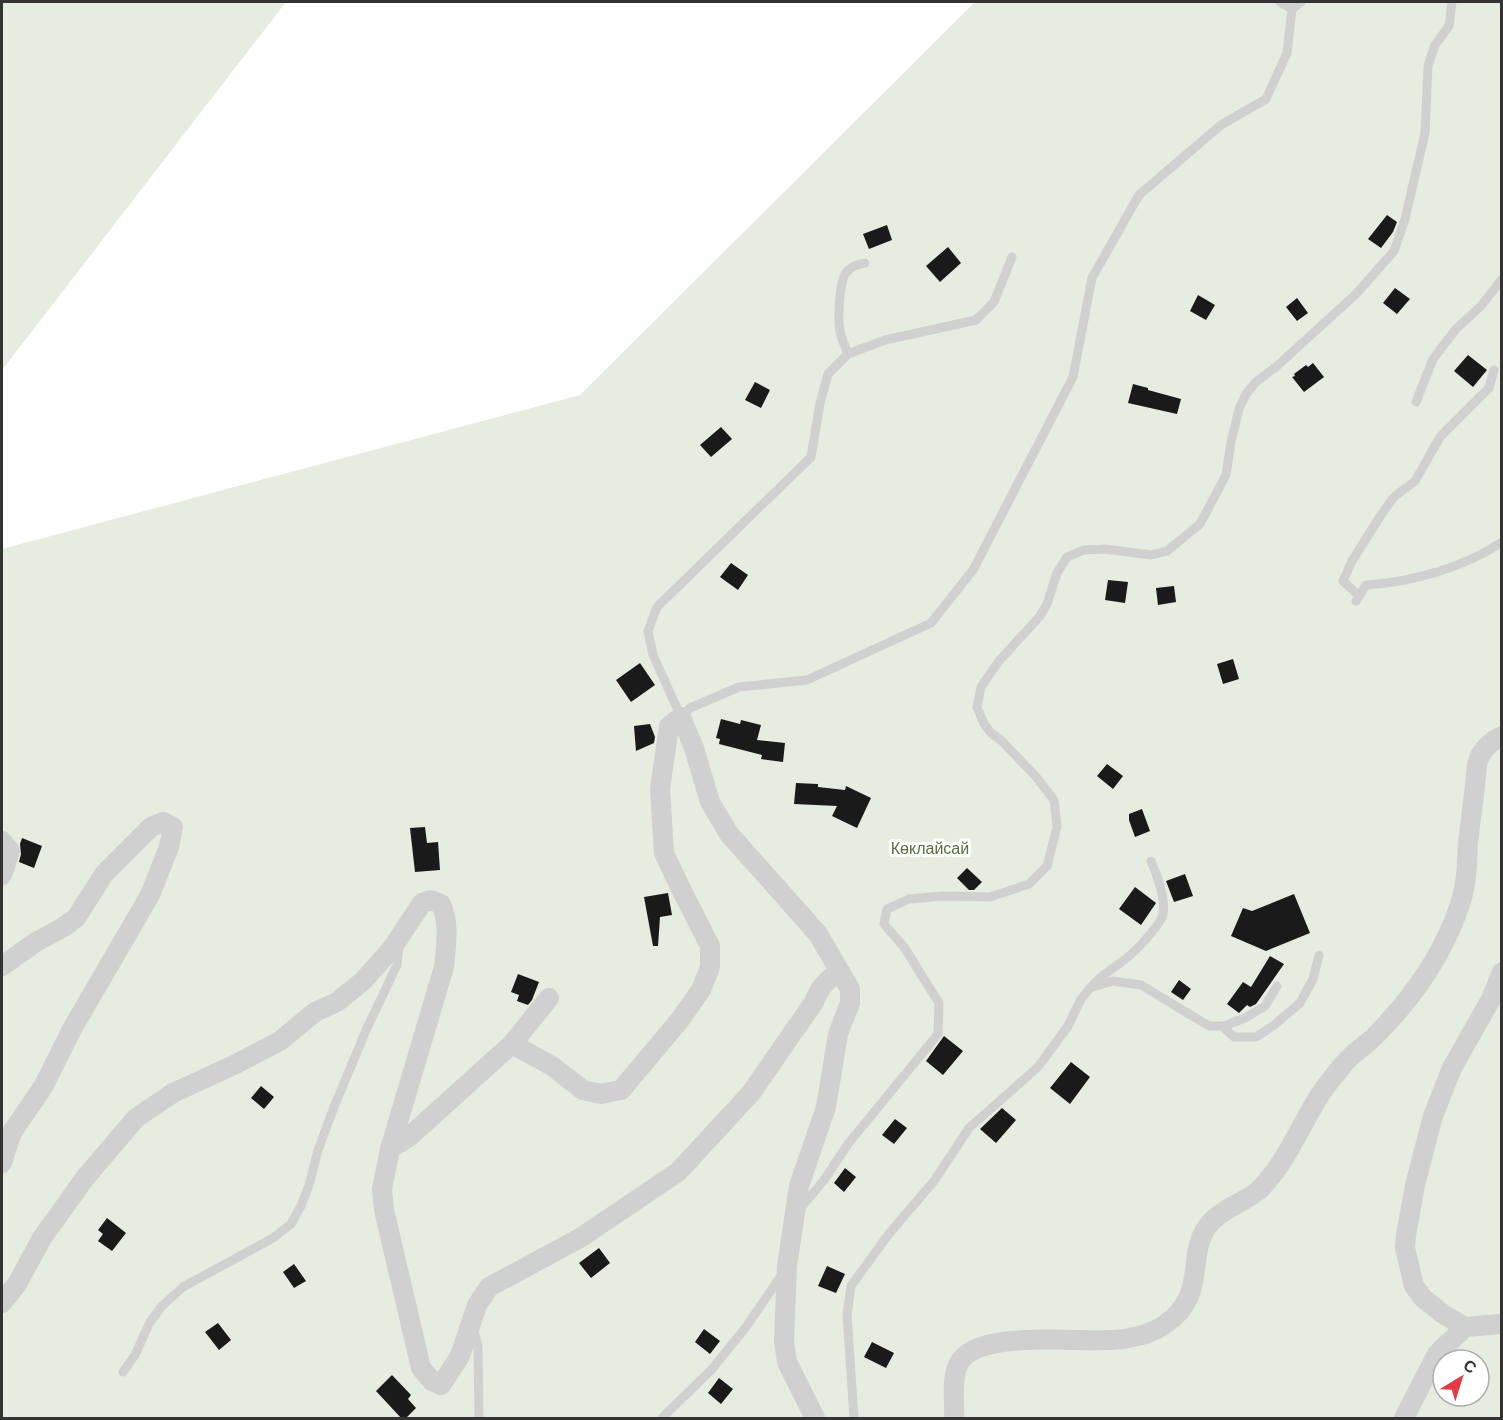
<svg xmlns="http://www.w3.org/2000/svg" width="1503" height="1420" font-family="Arial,sans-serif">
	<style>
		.green { fill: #e6ecdf; fill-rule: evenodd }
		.building { fill: #1a1a1a }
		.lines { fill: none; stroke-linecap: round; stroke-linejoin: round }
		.lane { stroke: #d0d0d0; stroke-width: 9 }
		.street { stroke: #d0d0d0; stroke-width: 20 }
		.labels { text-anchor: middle; stroke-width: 6; stroke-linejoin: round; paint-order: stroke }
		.park-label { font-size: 16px; fill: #56703f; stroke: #fff }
	</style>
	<rect width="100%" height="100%" fill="#fff"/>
	<path class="green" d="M 2,2 L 286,2 L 2,370 Z
		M 975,2 L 1501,2 L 1501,1418 L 2,1418 L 2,549 L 580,395 ZM 1443,1360 L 1479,1360 L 1479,1396 L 1443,1396 Z"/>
	<path class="building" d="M 1387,215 L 1397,222 L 1393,232 L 1381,248 L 1368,239 Z
		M 887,225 L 892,240 L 869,249 L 863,234 Z
		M 948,247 L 961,263 L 940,282 L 926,266 Z
		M 1395,288 L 1410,299 L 1397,314 L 1383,303 Z
		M 1198,295 L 1215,305 L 1206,320 L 1190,311 Z
		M 1297,298 L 1308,313 L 1297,321 L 1286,307 Z
		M 1468,355 L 1487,370 L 1473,387 L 1454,371 Z
		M 1313,363 L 1324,377 L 1304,392 L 1292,377 L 1295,376 L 1294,374 L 1306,365 L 1308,367 Z
		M 755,382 L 770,390 L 761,408 L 745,400 Z
		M 1133,384 L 1148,388 L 1148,390 L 1181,399 L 1177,414 L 1128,403 Z
		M 721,427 L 732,439 L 711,457 L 700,445 Z
		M 731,563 L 748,575 L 738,590 L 720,577 Z
		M 1108,580 L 1128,582 L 1125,603 L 1105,600 Z
		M 1174,586 L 1176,602 L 1158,605 L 1156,588 Z
		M 1233,659 L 1239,679 L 1223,684 L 1217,664 Z
		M 640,663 L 655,685 L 631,702 L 616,680 Z
		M 721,719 L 740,724 L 741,720 L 761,725 L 757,740 L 785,743 L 783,762 L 761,759 L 762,755 L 719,744 L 720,739 L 716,738 Z
		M 650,724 L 655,737 L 654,743 L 636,751 L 634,726 Z
		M 1107,764 L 1123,776 L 1113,789 L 1097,776 Z
		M 796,783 L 818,784 L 818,787 L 845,790 L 846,786 L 871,798 L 857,828 L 832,816 L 837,806 L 794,804 Z
		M 1142,809 L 1150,831 L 1135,837 L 1129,820 L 1129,814 Z
		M 425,827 L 427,843 L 438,842 L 440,870 L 415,872 L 410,828 Z
		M 22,838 L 42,846 L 34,868 L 19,862 L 21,854 L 20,844 Z
		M 967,868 L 982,882 L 974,890 L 969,890 L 957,878 Z
		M 1185,874 L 1193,896 L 1174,902 L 1166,881 Z
		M 1135,887 L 1156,903 L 1141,925 L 1119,909 Z
		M 668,893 L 672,915 L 660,917 L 658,946 L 653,946 L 644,897 Z
		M 1294,894 L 1310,933 L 1266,951 L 1231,936 L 1243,908 L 1252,911 Z
		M 1270,956 L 1284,964 L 1256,1004 L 1250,1007 L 1247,1005 L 1239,1013 L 1227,1004 L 1243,982 L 1251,987 Z
		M 518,974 L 539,982 L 532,1000 L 528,1005 L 517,1001 L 519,995 L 511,992 Z
		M 1179,980 L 1191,989 L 1183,1000 L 1171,992 Z
		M 944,1036 L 963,1051 L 943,1075 L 926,1061 Z
		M 1071,1062 L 1090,1077 L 1070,1104 L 1050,1088 Z
		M 261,1086 L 274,1097 L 264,1109 L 251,1098 Z
		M 1002,1108 L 1016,1120 L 996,1143 L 980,1129 Z
		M 895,1119 L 907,1128 L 894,1144 L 882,1135 Z
		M 845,1168 L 856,1177 L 844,1192 L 834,1183 Z
		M 107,1218 L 126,1233 L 112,1251 L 98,1241 L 103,1234 L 98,1230 Z
		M 599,1248 L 610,1263 L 591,1278 L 579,1263 Z
		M 294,1264 L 306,1281 L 294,1288 L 283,1272 Z
		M 827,1266 L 845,1274 L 836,1293 L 818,1286 Z
		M 218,1323 L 231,1340 L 219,1350 L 205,1332 Z
		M 704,1329 L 720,1341 L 710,1354 L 695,1342 Z
		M 872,1342 L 894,1353 L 886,1368 L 864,1357 Z
		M 392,1375 L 411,1395 L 408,1399 L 416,1408 L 405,1419 L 402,1419 L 376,1391 Z
		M 719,1378 L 733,1389 L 721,1404 L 708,1393 Z"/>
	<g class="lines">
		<path class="lane" d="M 1280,2 L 1292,9
			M 1012,257 L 994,302 L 976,320 L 885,340 L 848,354 L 828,374 L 820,403 L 811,457 L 657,607 L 648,631 L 653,655 L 681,717 L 690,708 L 739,687 L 807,680 L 931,623 L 973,570 L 1073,377 L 1092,278 L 1139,195 L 1221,125 L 1266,99 L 1287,53 L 1292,9 L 1301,2
			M 848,354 C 846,348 843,342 841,336 C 837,323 839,287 845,274 C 850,267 858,264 865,263
			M 1416,402 L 1433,359 L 1456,329 L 1481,306 L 1502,279
			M 1359,596 L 1343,581 L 1352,561 L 1381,515 L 1394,497 L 1415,481 L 1440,437 L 1489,388 L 1494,370
			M 1356,601 L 1366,585 C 1412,582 1463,568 1502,542
			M 1092,986 C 1101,975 1113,969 1124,960 C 1134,953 1160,926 1163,914 C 1166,900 1157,874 1151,861
			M 1222,1026 L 1234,1037 L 1256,1037 L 1273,1026 L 1300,1003 L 1313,979 L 1319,955
			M 800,1209 L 824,1180 L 848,1144 L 938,1034 L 939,1003 L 904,947 L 884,924 L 887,909 L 909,899 L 943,896 L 990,897 L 1029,884 L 1047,866 L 1057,827 L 1054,800 L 1037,778 L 1002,741 L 991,733 L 984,724 L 977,707 L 981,687 L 999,661 L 1040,616 L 1047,604 L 1057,573 L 1067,557 L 1084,550 L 1105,549 L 1151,555 L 1167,551 L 1200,524 L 1226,475 L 1231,442 L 1239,409 L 1246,394 L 1256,382 L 1277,366 L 1356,294 L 1394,251 L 1405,219 L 1425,133 L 1428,66 L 1435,45 L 1449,26 L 1452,2
			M 473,1327 L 478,1346 L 479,1418
			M 123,1372 L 135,1355 L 150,1322 L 162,1306 L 183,1287 L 273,1238 L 291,1224 L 301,1206 L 309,1185 L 318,1150 L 334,1107 L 367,1028 L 397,965 L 399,945
			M 662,1418 L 712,1369 L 746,1327 L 783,1273
			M 854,1418 L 847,1315 L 851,1286 L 888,1235 L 934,1181 L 969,1128 L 1038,1067 L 1068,1026 L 1081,999 L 1090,988 L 1113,981 L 1141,985 L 1209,1026 L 1224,1026 L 1245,1018 L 1265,1006 L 1277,986"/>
		<path class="street" d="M 2,841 L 10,851 L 2,875
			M 2,966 L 36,942 L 62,928 L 76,918 L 104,874 L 151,827 L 163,822 L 173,827 L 169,847 L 150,895 L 72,1029 L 43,1087 L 12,1132 L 2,1163
			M 512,1044 L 552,1066 L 583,1090 L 601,1094 L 621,1090 L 679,1021 L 701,990 L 710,967 L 710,946 L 682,891 L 664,853 L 660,789 L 669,726 L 681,717 L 694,748 L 710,802 L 729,834 L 818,934 L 850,989 L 850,1003 L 838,1034 L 826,1107 L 799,1186 L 787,1266 L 784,1341 L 787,1362 L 815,1418
			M 390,1149 L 410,1136 L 512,1044 L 549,998
			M 2,1303 L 17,1284 L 42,1238 L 85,1178 L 136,1118 L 173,1093 L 236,1064 L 280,1041 L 315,1012 L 337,1002 L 363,981 L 393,947 L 422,903 L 431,900 L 441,904 C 450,924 446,946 444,967 L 390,1149 L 382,1189 L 384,1210 L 421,1368 L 432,1381 L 441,1385 L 460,1356 L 477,1305 L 489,1287 L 580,1238 L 678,1172 L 751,1093 L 814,1002 C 819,989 827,977 841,973
			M 1465,1327 L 1443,1314 L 1423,1298 L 1414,1286 L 1405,1248 L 1406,1235 L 1415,1185 L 1433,1116 L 1452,1068 L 1491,999 L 1502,972
			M 954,1418 C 955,1402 951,1380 958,1365 C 975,1326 1088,1345 1123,1339 C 1136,1337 1153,1333 1164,1325 C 1211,1294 1183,1253 1211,1222 C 1225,1207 1246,1202 1260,1189 C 1266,1183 1271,1176 1276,1170 C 1293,1146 1305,1118 1321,1093 C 1327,1084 1335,1075 1342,1066 C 1354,1051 1366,1046 1378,1033 C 1415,995 1445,952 1461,901 C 1467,882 1467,863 1468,843 C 1470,824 1473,804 1475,785 C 1476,776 1476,763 1480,756 C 1484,748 1494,739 1502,736
			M 1404,1418 L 1437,1354 L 1465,1327 L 1502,1324"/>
	</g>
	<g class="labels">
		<g class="park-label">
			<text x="930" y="854">Көклайсай</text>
		</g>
	</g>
	<rect width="1503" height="1420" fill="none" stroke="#333333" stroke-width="6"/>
	<g transform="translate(1461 1378) rotate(38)"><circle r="28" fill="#ffffff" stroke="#adadad" stroke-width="1.5"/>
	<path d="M0-4.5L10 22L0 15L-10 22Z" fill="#e63946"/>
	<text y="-9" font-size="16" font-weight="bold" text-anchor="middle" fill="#333333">С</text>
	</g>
</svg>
